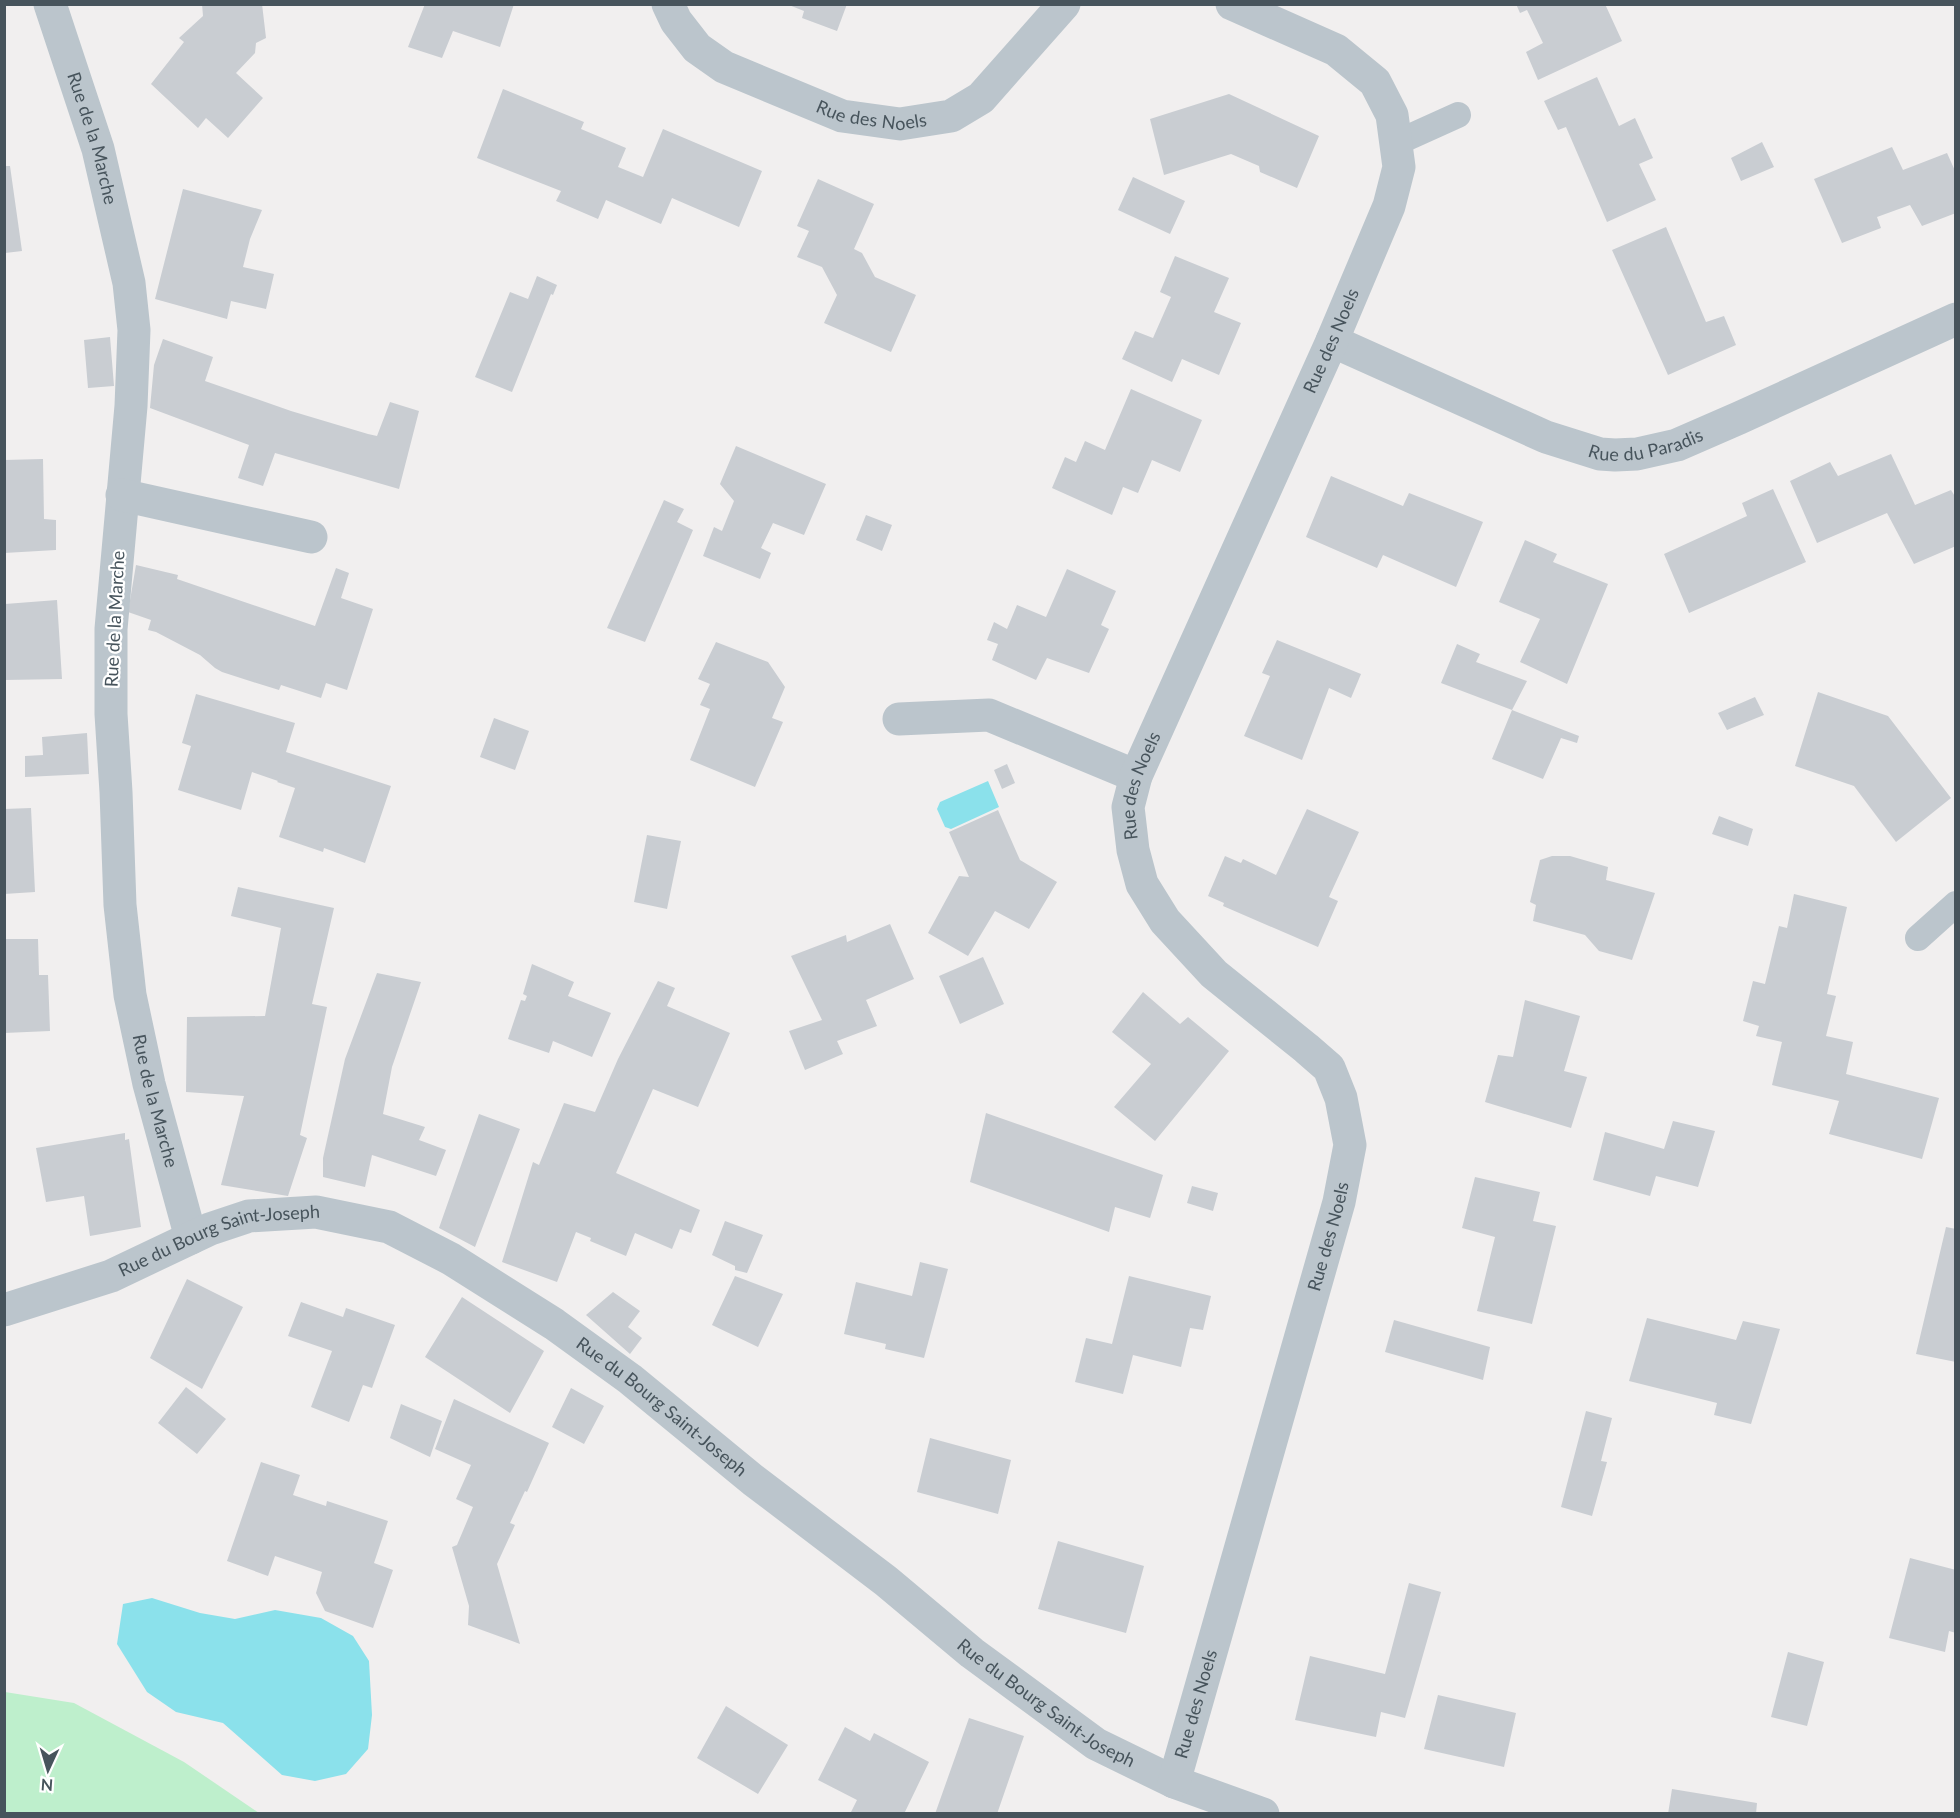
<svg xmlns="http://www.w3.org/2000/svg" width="1960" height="1818" font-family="Lato,sans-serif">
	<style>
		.green { fill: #beefcc }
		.water { fill: #8be1eb }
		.building { fill: #c9cdd2 }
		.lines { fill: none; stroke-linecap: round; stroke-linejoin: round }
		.lane { stroke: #bbc5cc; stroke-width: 26 }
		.street { stroke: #bbc5cc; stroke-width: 33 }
		.labels { text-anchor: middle; stroke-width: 4.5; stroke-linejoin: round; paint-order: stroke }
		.street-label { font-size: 18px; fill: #47545c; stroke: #fff }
	</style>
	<rect width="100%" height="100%" fill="#f1efef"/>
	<path class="green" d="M 5,1692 L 74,1703 L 184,1762 L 259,1813 L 5,1813 Z"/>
	<path class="water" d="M 988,781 L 999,807 L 951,829 L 945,827 L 937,809 L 940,802 Z
		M 152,1598 L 200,1613 L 235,1619 L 275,1610 L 321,1618 L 353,1636 L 369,1661 L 372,1715 L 368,1749 L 346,1774 L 315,1781 L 282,1775 L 223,1723 L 176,1712 L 147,1692 L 117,1644 L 123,1604 Z"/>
	<path class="building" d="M 202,4 L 262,4 L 266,38 L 256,43 L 255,53 L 236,73 L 263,98 L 228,138 L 206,118 L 198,128 L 151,84 L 184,42 L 179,38 L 203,16 Z
		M 425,4 L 514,4 L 500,47 L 453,31 L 442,58 L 408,47 Z
		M 847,4 L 837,31 L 802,18 L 804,11 L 789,5 Z
		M 1516,4 L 1605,4 L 1622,41 L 1538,80 L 1526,52 L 1543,43 L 1527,10 L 1520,13 Z
		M 1597,77 L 1619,126 L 1635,118 L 1653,158 L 1639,164 L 1656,200 L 1607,222 L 1566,127 L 1558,130 L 1544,101 Z
		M 503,89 L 584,122 L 581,129 L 626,148 L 618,167 L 643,177 L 663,129 L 762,171 L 739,227 L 672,198 L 661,224 L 606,200 L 598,219 L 556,201 L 561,191 L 477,158 Z
		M 1229,94 L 1319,136 L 1297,188 L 1260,172 L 1259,166 L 1231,154 L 1164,175 L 1150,119 Z
		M 1762,142 L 1774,167 L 1741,181 L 1731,158 Z
		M 1892,147 L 1903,170 L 1947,153 L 1956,173 L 1956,213 L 1922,226 L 1910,205 L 1877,217 L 1881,228 L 1842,243 L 1814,179 Z
		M 5,166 L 10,166 L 22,251 L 5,253 Z
		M 1133,177 L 1185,201 L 1170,234 L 1118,210 Z
		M 818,179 L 874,204 L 854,249 L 862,253 L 875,277 L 916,295 L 891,352 L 824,323 L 837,295 L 822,267 L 797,257 L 809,231 L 797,226 Z
		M 183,189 L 262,210 L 250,239 L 243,267 L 274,274 L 266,309 L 231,301 L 227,319 L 155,299 Z
		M 1666,227 L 1706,322 L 1724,316 L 1736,345 L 1668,375 L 1612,250 Z
		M 1175,256 L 1229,278 L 1214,312 L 1241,323 L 1219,375 L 1182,359 L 1172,382 L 1122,359 L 1135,331 L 1153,338 L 1171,297 L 1160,292 Z
		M 537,276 L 557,285 L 553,295 L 551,294 L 512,392 L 475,377 L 510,292 L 528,299 Z
		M 110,337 L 114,386 L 88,388 L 84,340 Z
		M 163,339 L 213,357 L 205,381 L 291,411 L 368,434 L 377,436 L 390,402 L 419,411 L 399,489 L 275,453 L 263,486 L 238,478 L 249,445 L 150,408 L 154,365 Z
		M 1131,389 L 1202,420 L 1180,472 L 1152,460 L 1138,493 L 1123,487 L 1112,515 L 1052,488 L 1065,457 L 1076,462 L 1085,441 L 1105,450 Z
		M 736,446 L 826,484 L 804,535 L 773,523 L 761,548 L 771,553 L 760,579 L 703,556 L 714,527 L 722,531 L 734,501 L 720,484 Z
		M 1891,454 L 1915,505 L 1951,490 L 1956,498 L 1956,546 L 1914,564 L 1887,513 L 1817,543 L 1790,481 L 1830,462 L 1838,476 Z
		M 43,459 L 44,519 L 56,520 L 56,550 L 4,553 L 4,460 Z
		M 1331,476 L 1403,506 L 1409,493 L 1483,522 L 1456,587 L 1383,555 L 1377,568 L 1306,537 Z
		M 1773,489 L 1806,562 L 1689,613 L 1664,554 L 1747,516 L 1742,503 Z
		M 664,500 L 684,509 L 677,522 L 693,530 L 645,642 L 607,628 Z
		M 866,515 L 892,525 L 882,551 L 856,540 Z
		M 1525,540 L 1557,554 L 1553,562 L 1608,584 L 1567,684 L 1520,662 L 1540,619 L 1499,602 Z
		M 136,565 L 178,575 L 177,579 L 315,626 L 336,568 L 349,573 L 341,598 L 373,609 L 347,690 L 326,683 L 321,698 L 281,685 L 279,690 L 253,682 L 222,672 L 215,668 L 200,655 L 156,632 L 148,630 L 151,620 L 128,612 Z
		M 1067,569 L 1116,591 L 1101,625 L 1109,629 L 1089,673 L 1047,658 L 1036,680 L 992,660 L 998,644 L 987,640 L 994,622 L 1007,629 L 1017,605 L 1046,617 Z
		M 57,600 L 62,679 L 5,680 L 5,604 Z
		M 1277,640 L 1361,674 L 1351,698 L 1329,688 L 1302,760 L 1244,736 L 1270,676 L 1262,673 Z
		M 716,642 L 768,662 L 785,687 L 772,718 L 783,722 L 755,787 L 690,760 L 710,709 L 700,705 L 710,684 L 698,679 Z
		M 1457,644 L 1480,654 L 1476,662 L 1527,681 L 1512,710 L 1441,683 Z
		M 1818,692 L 1888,716 L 1951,798 L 1896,842 L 1854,786 L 1795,766 Z
		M 196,694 L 295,723 L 286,752 L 391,786 L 365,863 L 324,848 L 323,852 L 279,837 L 295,788 L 277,782 L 278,781 L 252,772 L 241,810 L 178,790 L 191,746 L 182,743 Z
		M 1755,697 L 1764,715 L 1727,730 L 1718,713 Z
		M 1512,710 L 1579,736 L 1577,743 L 1561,738 L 1543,779 L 1492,759 Z
		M 494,718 L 529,731 L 515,770 L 480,757 Z
		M 87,733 L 89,774 L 25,777 L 25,756 L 43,755 L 42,737 Z
		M 1007,764 L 1015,783 L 1002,789 L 994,770 Z
		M 31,808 L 35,892 L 4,894 L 4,809 Z
		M 1307,809 L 1359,832 L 1329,897 L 1338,901 L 1318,947 L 1223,906 L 1224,903 L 1208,896 L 1225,856 L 1241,863 L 1243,859 L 1276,875 Z
		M 998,810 L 1020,860 L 1057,882 L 1029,929 L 995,911 L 968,956 L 928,933 L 959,876 L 969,877 L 949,832 Z
		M 1719,816 L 1753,829 L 1748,846 L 1712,834 Z
		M 647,835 L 681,841 L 667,909 L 634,902 Z
		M 1552,856 L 1570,856 L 1608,867 L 1606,880 L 1655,893 L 1632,960 L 1599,951 L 1585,935 L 1533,921 L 1536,905 L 1530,902 L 1540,860 Z
		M 238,887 L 334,908 L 312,1004 L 327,1007 L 300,1135 L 307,1138 L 288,1196 L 221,1185 L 244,1096 L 186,1092 L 187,1017 L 265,1016 L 281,928 L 231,916 Z
		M 1794,894 L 1847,907 L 1827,994 L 1836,996 L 1826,1036 L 1853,1042 L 1846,1074 L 1939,1098 L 1922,1159 L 1829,1134 L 1839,1101 L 1772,1085 L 1782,1042 L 1756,1036 L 1759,1026 L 1743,1021 L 1753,981 L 1765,984 L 1779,926 L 1787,928 Z
		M 890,924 L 914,979 L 866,1000 L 877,1026 L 837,1041 L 843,1054 L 805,1070 L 789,1031 L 822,1020 L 791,956 L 846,935 L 847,942 Z
		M 4,939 L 38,939 L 39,975 L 48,975 L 50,1031 L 4,1033 Z
		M 983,957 L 1004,1004 L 960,1024 L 939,976 Z
		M 532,964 L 574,982 L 568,996 L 611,1013 L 592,1057 L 553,1041 L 549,1053 L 508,1039 L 521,1000 L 525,1001 L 527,996 L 523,994 Z
		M 377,973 L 421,982 L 392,1067 L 383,1114 L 425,1127 L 419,1140 L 446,1150 L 436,1176 L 372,1155 L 365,1187 L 323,1177 L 323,1158 L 345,1059 Z
		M 658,981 L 675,988 L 667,1006 L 730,1033 L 698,1107 L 653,1089 L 616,1173 L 700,1210 L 691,1233 L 680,1229 L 672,1249 L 635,1233 L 626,1256 L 590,1241 L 591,1238 L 576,1232 L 557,1282 L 502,1262 L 533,1162 L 539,1165 L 564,1103 L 595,1112 L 618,1059 Z
		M 1143,992 L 1180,1024 L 1188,1017 L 1229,1051 L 1155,1141 L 1114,1107 L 1151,1064 L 1112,1032 Z
		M 1525,1000 L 1580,1016 L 1564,1071 L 1587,1077 L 1571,1128 L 1485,1102 L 1498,1055 L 1513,1057 Z
		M 986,1113 L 1163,1175 L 1150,1218 L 1115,1207 L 1109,1232 L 970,1182 Z
		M 479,1114 L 520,1129 L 475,1247 L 439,1228 Z
		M 1673,1121 L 1715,1131 L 1698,1187 L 1656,1176 L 1650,1196 L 1593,1180 L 1605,1132 L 1664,1149 Z
		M 125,1133 L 125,1140 L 129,1139 L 141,1227 L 90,1236 L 84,1196 L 46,1202 L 36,1148 Z
		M 1475,1177 L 1540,1192 L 1533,1221 L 1556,1226 L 1532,1324 L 1477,1311 L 1495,1237 L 1462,1228 Z
		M 1192,1186 L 1218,1193 L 1213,1211 L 1187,1203 Z
		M 725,1221 L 763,1235 L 747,1273 L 735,1270 L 735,1266 L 712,1255 Z
		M 1946,1227 L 1956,1229 L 1956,1362 L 1916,1354 Z
		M 920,1262 L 948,1269 L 924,1358 L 885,1349 L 886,1344 L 844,1334 L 856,1282 L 912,1296 Z
		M 735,1276 L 783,1294 L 758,1347 L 712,1325 Z
		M 1129,1276 L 1211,1296 L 1203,1330 L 1190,1328 L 1181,1367 L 1133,1355 L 1123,1394 L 1075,1382 L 1086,1338 L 1112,1344 Z
		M 187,1279 L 243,1307 L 202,1389 L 150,1358 Z
		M 613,1292 L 640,1311 L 628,1327 L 642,1338 L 630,1354 L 586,1315 Z
		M 462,1297 L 544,1351 L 510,1413 L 425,1357 Z
		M 301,1302 L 343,1317 L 346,1308 L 395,1325 L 372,1388 L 363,1385 L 349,1422 L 311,1407 L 332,1351 L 288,1336 Z
		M 1647,1318 L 1736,1340 L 1743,1321 L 1780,1329 L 1751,1424 L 1714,1415 L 1717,1403 L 1629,1381 Z
		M 1394,1320 L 1490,1347 L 1483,1380 L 1385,1352 Z
		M 186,1387 L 226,1419 L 197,1454 L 158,1423 Z
		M 571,1388 L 604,1406 L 584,1444 L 552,1427 Z
		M 454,1399 L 549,1443 L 527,1492 L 525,1491 L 510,1523 L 515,1525 L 497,1564 L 520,1644 L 468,1625 L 469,1606 L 452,1547 L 457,1545 L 473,1507 L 456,1499 L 471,1465 L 435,1449 Z
		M 401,1404 L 442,1421 L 430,1457 L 390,1438 Z
		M 1586,1411 L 1612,1418 L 1601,1461 L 1607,1462 L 1592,1516 L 1561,1507 Z
		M 930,1438 L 1011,1460 L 998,1514 L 917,1492 Z
		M 261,1462 L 300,1475 L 293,1495 L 326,1506 L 327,1501 L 388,1521 L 374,1563 L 393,1570 L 373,1628 L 325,1611 L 316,1593 L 322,1572 L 275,1556 L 268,1576 L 227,1561 Z
		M 1058,1541 L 1144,1566 L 1126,1633 L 1038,1609 Z
		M 1910,1558 L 1956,1570 L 1956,1633 L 1949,1631 L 1945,1652 L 1889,1638 Z
		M 1409,1583 L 1441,1592 L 1405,1718 L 1381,1712 L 1376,1737 L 1295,1720 L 1310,1656 L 1385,1674 Z
		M 1788,1652 L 1824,1662 L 1807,1726 L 1771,1717 Z
		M 1438,1695 L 1516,1713 L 1504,1767 L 1424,1749 Z
		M 726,1706 L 788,1745 L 758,1794 L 697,1758 Z
		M 969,1718 L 1024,1736 L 997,1814 L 935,1814 Z
		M 845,1727 L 870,1741 L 874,1733 L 929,1762 L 904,1814 L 850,1814 L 857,1800 L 818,1780 Z
		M 1672,1789 L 1757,1803 L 1756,1814 L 1668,1814 Z"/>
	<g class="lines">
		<path class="lane" d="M 1396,143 L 1458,115
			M 1918,938 L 1956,904"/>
		<g class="street">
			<path id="s1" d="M 50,4 L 98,149 L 129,283 L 134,330 L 131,406 L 111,629 L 111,714 L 116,792 L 120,905 L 130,995 L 149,1084 L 191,1238"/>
			<path id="s2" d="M 668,4 L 676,21 L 697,48 L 724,67 L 842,116 L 900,124 L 951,116 L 981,98 L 1064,4"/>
			<path id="s3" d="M 1332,341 L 1546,437 L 1600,454 L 1615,455 L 1637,454 L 1677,445 L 1739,418 L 1956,319"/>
			<path d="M 122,495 L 311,537"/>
			<path d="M 899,719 L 989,715 L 1136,776"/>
			<path id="s4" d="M 4,1310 L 111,1276 L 210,1229 L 249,1216 L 316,1212 L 389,1227 L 451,1259 L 554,1324 L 630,1379 L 753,1480 L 886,1581 L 972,1653 L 1096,1744 L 1174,1782 L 1263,1814"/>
			<path id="s5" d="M 1174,1782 L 1339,1202 L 1350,1145 L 1341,1098 L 1329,1068 L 1306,1048 L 1214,974 L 1165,921 L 1142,884 L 1133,850 L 1128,807 L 1136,776 L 1332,341 L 1389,206 L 1399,167 L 1392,115 L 1375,82 L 1336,50 L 1232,4"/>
		</g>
	</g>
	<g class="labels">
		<g class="street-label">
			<text dy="6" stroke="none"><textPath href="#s2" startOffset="243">Rue des Noels</textPath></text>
			<text dy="6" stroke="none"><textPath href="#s1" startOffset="141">Rue de la Marche</textPath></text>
			<text dy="6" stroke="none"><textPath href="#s5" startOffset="1593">Rue des Noels</textPath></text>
			<text dy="6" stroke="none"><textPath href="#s3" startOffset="338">Rue du Paradis</textPath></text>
			<text transform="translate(115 619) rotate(-87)" y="6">Rue de la Marche</text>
			<text dy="6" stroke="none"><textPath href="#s5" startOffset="1107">Rue des Noels</textPath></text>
			<text dy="6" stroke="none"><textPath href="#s1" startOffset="1113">Rue de la Marche</textPath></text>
			<text dy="6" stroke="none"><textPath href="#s5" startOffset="567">Rue des Noels</textPath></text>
			<text dy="6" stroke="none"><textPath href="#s4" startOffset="228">Rue du Bourg Saint-Joseph</textPath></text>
			<text dy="6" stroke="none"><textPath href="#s4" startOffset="732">Rue du Bourg Saint-Joseph</textPath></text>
			<text dy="6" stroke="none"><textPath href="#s4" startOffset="1218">Rue du Bourg Saint-Joseph</textPath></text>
			<text dy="6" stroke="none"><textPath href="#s5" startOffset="81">Rue des Noels</textPath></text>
		</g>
	</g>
	<rect width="1960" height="1818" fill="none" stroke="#47545c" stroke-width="12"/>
	<g transform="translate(48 1770) rotate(184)" stroke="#ffffff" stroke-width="4.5" paint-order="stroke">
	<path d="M0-4.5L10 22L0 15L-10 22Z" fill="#47545c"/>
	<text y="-9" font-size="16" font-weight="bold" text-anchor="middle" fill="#47545c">N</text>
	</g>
</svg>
